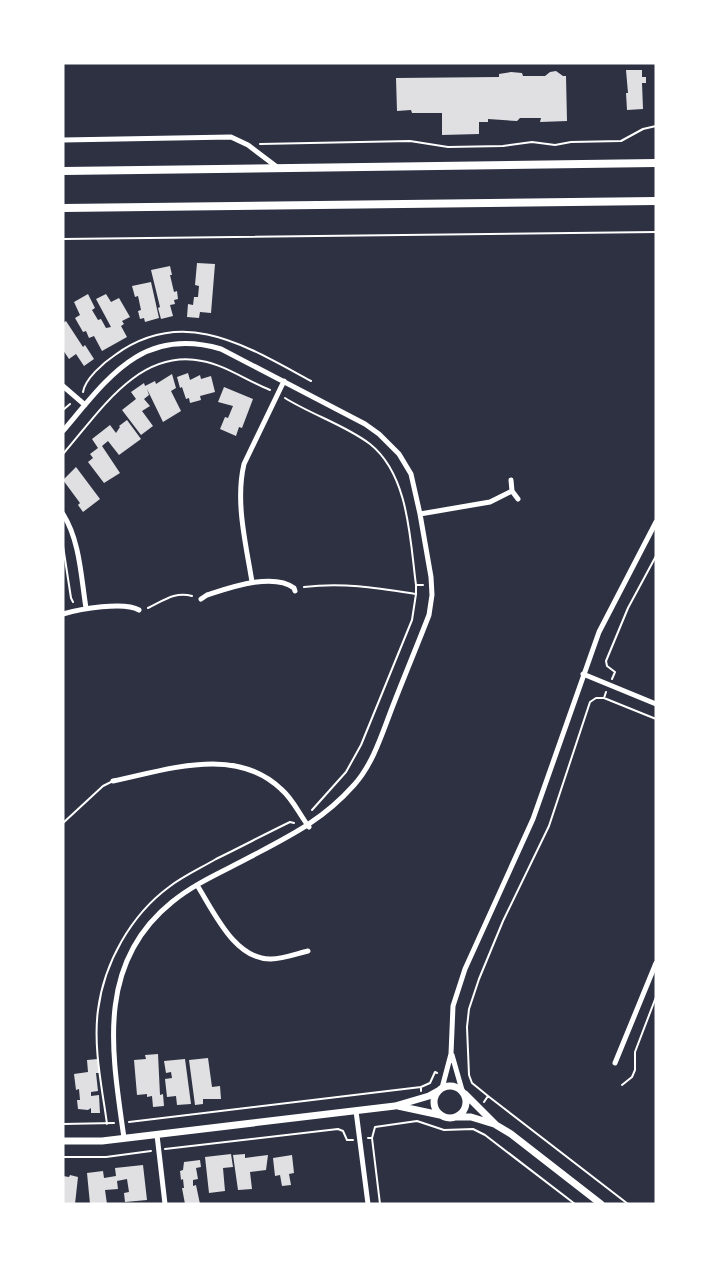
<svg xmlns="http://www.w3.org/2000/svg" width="719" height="1267" font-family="Manrope,sans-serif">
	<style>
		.building { fill: #e0e0e3 }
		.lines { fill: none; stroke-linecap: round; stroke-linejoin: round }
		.path { stroke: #fff; stroke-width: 2 }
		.service { stroke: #fff; stroke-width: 2 }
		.minor { stroke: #fff; stroke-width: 5 }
		.tertiary { stroke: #fff; stroke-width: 7 }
		.trunk { stroke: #fff; stroke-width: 8 }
	</style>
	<rect width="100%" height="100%" fill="#2d3142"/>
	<path class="building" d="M 626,70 L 642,70 L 642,77 L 646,77 L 646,83 L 642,83 L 643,109 L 627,110 L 626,93 L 628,93 Z
		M 556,71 L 563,76 L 566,76 L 567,121 L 540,122 L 541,118 L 520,118 L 517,121 L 488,119 L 488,122 L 479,122 L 479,134 L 442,135 L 442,113 L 412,113 L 411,110 L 397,111 L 396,78 L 499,77 L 499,74 L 511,72 L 522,73 L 523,76 L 545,76 L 550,72 Z
		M 197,263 L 215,264 L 211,313 L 200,312 L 199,318 L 187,317 L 188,304 L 193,305 L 194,297 L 198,297 L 199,286 L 195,285 Z
		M 170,266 L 172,275 L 170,275 L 174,292 L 177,291 L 178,299 L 174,300 L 175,304 L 170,305 L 173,316 L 161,319 L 158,308 L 160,307 L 151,270 Z
		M 151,282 L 159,318 L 145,322 L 144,318 L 140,319 L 138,311 L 141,310 L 138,296 L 135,297 L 132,286 Z
		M 88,294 L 95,308 L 92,310 L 98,320 L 101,319 L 106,328 L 111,327 L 96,299 L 106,294 L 111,302 L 119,298 L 130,317 L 122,321 L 124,324 L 121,326 L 127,337 L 102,351 L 94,336 L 89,338 L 86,331 L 83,332 L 75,318 L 80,315 L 74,302 Z
		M 66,321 L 83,347 L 85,345 L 94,359 L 84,366 L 76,354 L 69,359 L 63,350 L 63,323 Z
		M 188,373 L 190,380 L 200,375 L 201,379 L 211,376 L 215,392 L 200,396 L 201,400 L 190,403 L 189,398 L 186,399 L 182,387 L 180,388 L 177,377 Z
		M 172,374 L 176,388 L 171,391 L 181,411 L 163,422 L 147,389 L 149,395 L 144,399 L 150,406 L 142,411 L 153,426 L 141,435 L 122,410 L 136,399 L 131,392 L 144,383 L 145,386 L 155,381 L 156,384 Z
		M 224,387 L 253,399 L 242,428 L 239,427 L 236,436 L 220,429 L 225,417 L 228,418 L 233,406 L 218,402 Z
		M 127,420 L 141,439 L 119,455 L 108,441 L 102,446 L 120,473 L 104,483 L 88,462 L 93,458 L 90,454 L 98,448 L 92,439 L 110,425 L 116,433 L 120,427 L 119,426 Z
		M 76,467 L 100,499 L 83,512 L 78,505 L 80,503 L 63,480 Z
		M 158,1054 L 160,1095 L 163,1094 L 164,1106 L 153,1107 L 152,1096 L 147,1097 L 147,1094 L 137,1095 L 134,1060 L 146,1059 L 145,1055 Z
		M 208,1058 L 212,1087 L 220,1086 L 221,1099 L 203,1099 L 203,1104 L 195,1105 L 189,1060 Z
		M 98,1059 L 100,1073 L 96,1073 L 98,1091 L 91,1092 L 91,1096 L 99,1095 L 100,1113 L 91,1113 L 91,1108 L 88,1110 L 78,1109 L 77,1100 L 80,1100 L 79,1089 L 76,1090 L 74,1074 L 88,1072 L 87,1060 Z
		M 185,1059 L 191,1104 L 177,1105 L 176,1096 L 167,1097 L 165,1079 L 172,1078 L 171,1072 L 166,1073 L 164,1061 Z
		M 231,1154 L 233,1167 L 223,1168 L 225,1191 L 209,1193 L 205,1157 Z
		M 245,1154 L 245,1158 L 268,1155 L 266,1170 L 250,1172 L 252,1189 L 238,1190 L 233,1155 Z
		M 292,1155 L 294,1173 L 289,1174 L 291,1185 L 282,1186 L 280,1175 L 275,1176 L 273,1158 Z
		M 200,1160 L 201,1167 L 196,1168 L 198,1179 L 193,1180 L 193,1186 L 196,1185 L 200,1204 L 185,1204 L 182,1188 L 184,1188 L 183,1179 L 181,1180 L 180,1171 L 183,1170 L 184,1162 Z
		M 143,1165 L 147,1200 L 125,1202 L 124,1193 L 129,1192 L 127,1179 L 117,1181 L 118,1189 L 105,1190 L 107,1204 L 90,1204 L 87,1173 L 103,1171 L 104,1178 L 116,1176 L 115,1168 Z
		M 70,1175 L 78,1177 L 75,1204 L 63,1204 L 63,1176 L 69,1177 Z"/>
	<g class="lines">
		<path class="path" d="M 260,144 L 410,141 L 448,147 L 503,146 L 532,142 L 555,145 L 571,142 L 621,141 L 643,129 L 656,126
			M 63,239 L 656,232
			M 83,392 C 85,379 103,363 115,355 C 184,305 246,346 311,381
			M 285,398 C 312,415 345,425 370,444 C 409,475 410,540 416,585
			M 63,410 L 70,404
			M 63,454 C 99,413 138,348 202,361 C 225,365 247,381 270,390
			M 63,546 L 71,598 L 73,602
			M 304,587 C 343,582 378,588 416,594 L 416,585 L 423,585
			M 148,608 C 163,601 175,591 192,596
			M 612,679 L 615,672 L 607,666 L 606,661 L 628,608 L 656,556
			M 606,692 L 604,698 L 656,719
			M 312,810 L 346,772 L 361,745 L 412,620 L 416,594
			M 469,1075 L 467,1027 L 469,1009 L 479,979 L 503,921 L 549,826 L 590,702 L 596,698 L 604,698
			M 469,1075 L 472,1083 L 488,1096 L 484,1102
			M 622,1085 L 632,1077 L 635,1070 L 635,1052 L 656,997
			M 421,1087 L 430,1083 L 435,1072 L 437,1073
			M 488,1096 L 628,1204
			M 129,1122 L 421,1087 L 421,1091
			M 63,1124 L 114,1123
			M 107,1124 C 102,1087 93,1047 98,1010 C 104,963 131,915 169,887 C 183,876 201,868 216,859 C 241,847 265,834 290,822 L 294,823
			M 368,1138 L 372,1138 L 375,1127 L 417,1121 L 444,1130 L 473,1129 L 485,1135 L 575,1204
			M 372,1138 L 380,1204
			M 165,1149 L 338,1129 L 343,1131 L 347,1140 L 353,1140
			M 63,1157 L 106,1157 L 151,1151"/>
		<path class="service" d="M 63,823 L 103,786 L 113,781"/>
		<path class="minor" d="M 63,140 L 231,137 L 248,145 L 277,167
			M 63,386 L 85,405
			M 63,431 C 108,378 142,326 221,349 L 365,424 L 379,434 L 399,454 L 411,474 L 420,514 L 431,577 L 432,595 L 429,615 C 417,646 404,677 392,708 C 382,734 373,764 354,785 C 323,820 290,836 250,857 C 224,871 195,883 172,902 C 95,964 112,1053 124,1138
			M 511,480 L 512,491 L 518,499
			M 63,514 C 80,541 81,577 86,608
			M 420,514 L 490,502 L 512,491
			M 252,582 C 246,544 235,502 244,464 L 284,381
			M 201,599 L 207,595 C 229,588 273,572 294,588 L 295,591
			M 63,614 C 80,609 124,601 139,610
			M 583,674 L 656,704
			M 113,781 C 167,770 235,745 281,789 C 293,799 299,814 309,827
			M 197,885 C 214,912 235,960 271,959 C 283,959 296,954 308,951
			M 452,1055 L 462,1090
			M 615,1063 L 656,963
			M 442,1088 L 451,1054 L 453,1006 L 465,969 L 533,819 L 599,632 L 656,522
			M 356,1111 L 368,1204
			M 157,1135 L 165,1204"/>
		<path class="tertiary" d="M434 1102a16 16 0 1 1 32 0a16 16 0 1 1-32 0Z
			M 465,1094 L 496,1125 L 511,1134 L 601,1204
			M 398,1106 L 440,1115
			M 458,1117 L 471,1117 L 494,1124
			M 63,1141 L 102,1141 L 395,1106 L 429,1096 L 438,1091"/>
		<path class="trunk" d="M 63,171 L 656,163
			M 63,208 L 656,201"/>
	</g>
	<rect width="719" height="1267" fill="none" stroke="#ffffff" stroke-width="129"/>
</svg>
